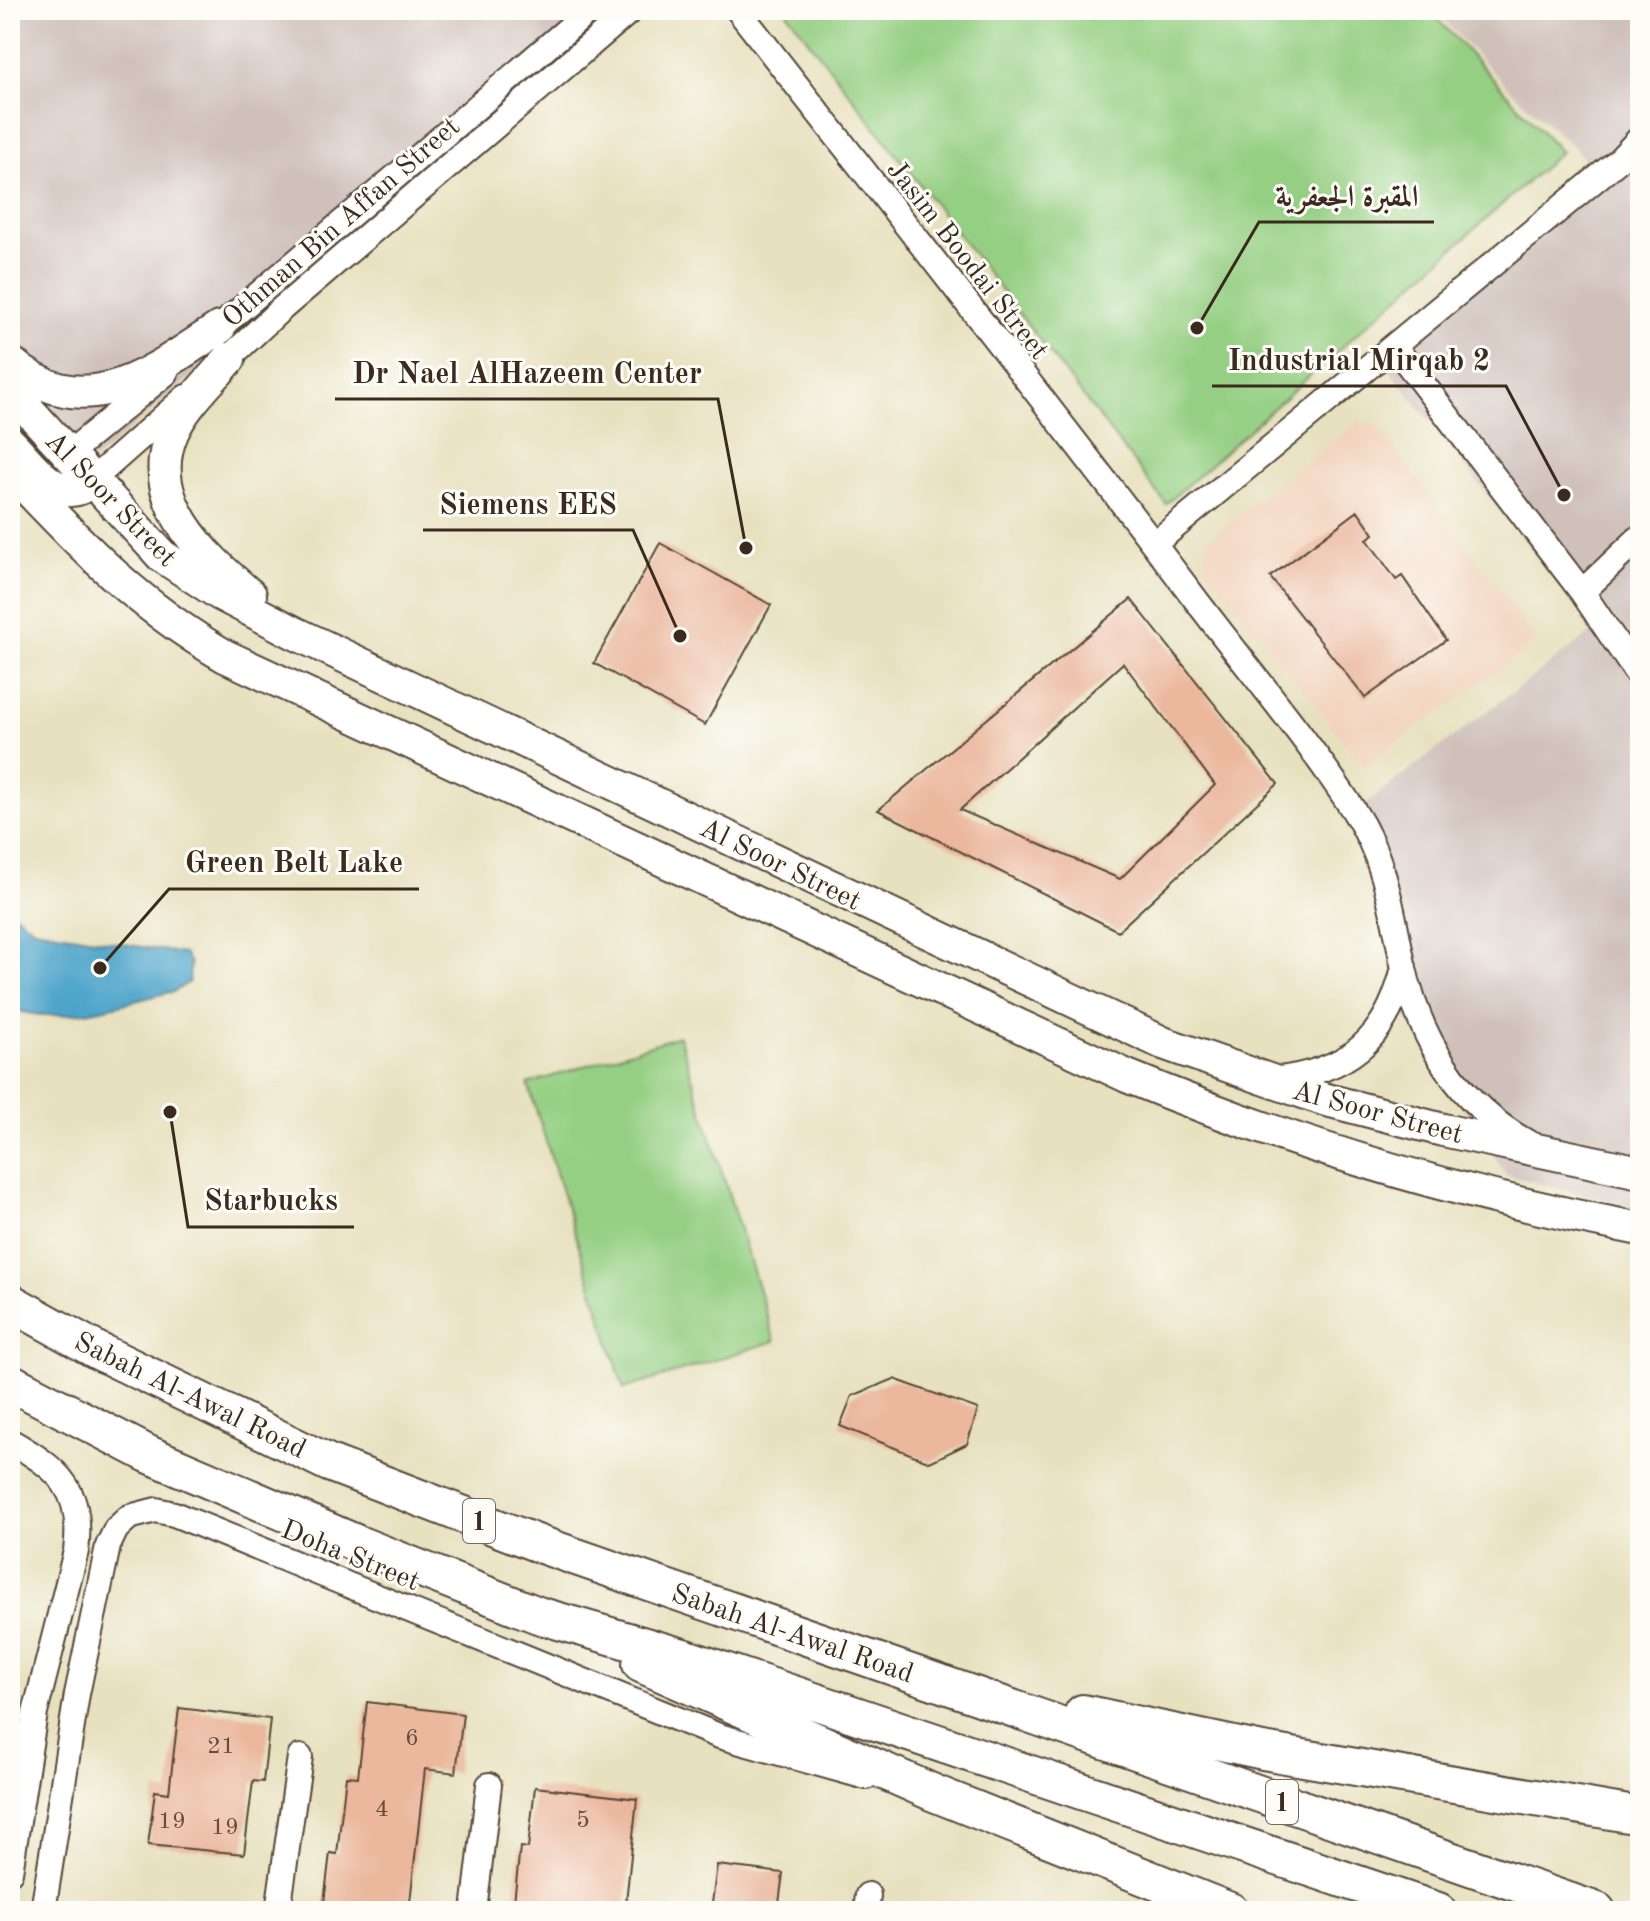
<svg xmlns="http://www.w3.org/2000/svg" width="1650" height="1921" font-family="'Old Standard TT',Amiri,serif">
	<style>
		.built { fill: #f2d4be }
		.industrial { fill: #cfc0ba }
		.green { fill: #95cf83; stroke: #687c50; stroke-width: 2 }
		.water { fill: #4da4ca; stroke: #446774; stroke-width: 2 }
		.building { fill: #ebb79d; fill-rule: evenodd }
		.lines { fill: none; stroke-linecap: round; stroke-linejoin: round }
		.minor-casing { stroke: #554536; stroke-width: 28 }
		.major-casing { stroke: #554536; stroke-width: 36 }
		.highway-casing { stroke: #554536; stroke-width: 40 }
		.minor { stroke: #fff; stroke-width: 24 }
		.major { stroke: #fff; stroke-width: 32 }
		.highway { stroke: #fff; stroke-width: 36 }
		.labels { text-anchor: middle; stroke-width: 6; stroke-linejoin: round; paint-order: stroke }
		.number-label { font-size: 24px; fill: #674d3e }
		.shield { fill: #fdfcf7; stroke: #75695f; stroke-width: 2 }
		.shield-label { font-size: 26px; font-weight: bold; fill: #3b2a1e }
		.street-label { font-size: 28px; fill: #3b2a1e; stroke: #fdfcf7 }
		.leader { fill: none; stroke: #3b2a1e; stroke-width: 3 }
		.callout-dot { fill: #3b2a1e; stroke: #fdfcf7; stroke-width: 3 }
		.callout-label { font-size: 30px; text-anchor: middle; font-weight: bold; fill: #3b2a1e; stroke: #fdfcf7; stroke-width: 6; stroke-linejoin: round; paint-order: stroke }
	</style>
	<rect width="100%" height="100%" fill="#fdfcf7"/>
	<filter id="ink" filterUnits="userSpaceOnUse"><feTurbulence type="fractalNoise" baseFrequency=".0125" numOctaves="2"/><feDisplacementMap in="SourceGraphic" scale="16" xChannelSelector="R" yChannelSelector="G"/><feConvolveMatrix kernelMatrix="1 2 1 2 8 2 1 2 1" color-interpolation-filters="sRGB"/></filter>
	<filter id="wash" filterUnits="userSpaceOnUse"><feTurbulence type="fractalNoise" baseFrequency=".006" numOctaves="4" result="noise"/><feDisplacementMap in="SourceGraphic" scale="32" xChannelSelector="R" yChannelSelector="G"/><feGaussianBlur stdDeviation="1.8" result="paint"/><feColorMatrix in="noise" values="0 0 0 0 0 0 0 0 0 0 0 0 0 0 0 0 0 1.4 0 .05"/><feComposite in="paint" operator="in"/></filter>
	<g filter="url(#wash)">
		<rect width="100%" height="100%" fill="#e7e1bf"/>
		<path class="built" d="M 1358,421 L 1377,425 L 1538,642 L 1363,766 L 1204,565 L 1208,539 Z"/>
		<path class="industrial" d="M 10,10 L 613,10 L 60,490 L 10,437 Z
			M 1434,10 L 1640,10 L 1640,1209 L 1506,1175 L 1399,1005 L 1387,903 L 1349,816 L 1595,630 L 1381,359 L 1594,171 L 1575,148 L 1508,88 Z"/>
		<path class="green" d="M 785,10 L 1429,10 L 1561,152 L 1166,504 Z
			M 679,1036 L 775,1341 L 624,1389 L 528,1084 Z"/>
		<path class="water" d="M 10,910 L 34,929 L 184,954 L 190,963 L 189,982 L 175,991 C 129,1001 52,1029 10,1007 Z"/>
		<g id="blocks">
			<path class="building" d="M 1358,511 L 1374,534 L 1367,539 L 1396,580 L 1402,576 L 1446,640 L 1365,698 L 1270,577 Z
				M 660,543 L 771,605 L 705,725 L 594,663 Z
				M 1131,599 L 1278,784 L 1118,931 L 878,810 ZM 1123,663 L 1215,785 L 1120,879 L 960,810 Z
				M 894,1379 L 978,1409 L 967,1444 L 930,1462 L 840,1426 L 852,1396 Z
				M 367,1702 L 463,1714 L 456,1773 L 425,1769 L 409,1911 L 323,1911 L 330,1853 L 337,1854 L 346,1776 L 358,1777 Z
				M 179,1708 L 270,1719 L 263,1782 L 253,1781 L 244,1854 L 148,1845 L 155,1791 L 169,1793 Z
				M 535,1787 L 637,1799 L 625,1911 L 513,1911 L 520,1847 L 528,1848 Z
				M 717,1865 L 783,1873 L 778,1911 L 711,1911 Z"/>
		</g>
	</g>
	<g filter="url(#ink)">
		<use href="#blocks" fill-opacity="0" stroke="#554536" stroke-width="2"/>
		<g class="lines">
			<defs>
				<path id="minor" d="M 738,10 C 889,204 1042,396 1190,592 C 1244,664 1305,735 1354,811 C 1385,858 1392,910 1403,964 C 1419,1038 1459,1105 1527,1142
					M 206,339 L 590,10
					M 1394,346 L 1582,592 L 1640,678
					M 216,370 L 279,311 L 631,10
					M 67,455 L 166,373
					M 91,481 L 186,397
					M 1154,544 L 1619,160 L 1640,138
					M 1582,592 L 1640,537
					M 1272,1080 C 1347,1072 1387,1041 1404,967
					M 10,1441 C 59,1469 84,1490 76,1551 L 35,1713 L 10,1872
					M 43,1911 L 77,1694 L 108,1546 L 116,1529 L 129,1517 L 156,1510 L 174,1514 L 719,1736 L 866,1777
					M 278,1911 L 300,1757
					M 474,1911 L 489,1785
					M 866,1911 L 868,1895"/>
				<path id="major" d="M 229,359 C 210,382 184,405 172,433 C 143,500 204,556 250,595
					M 10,362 C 85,427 152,372 219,328
					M 10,390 L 162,556 L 220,594 L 295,633 L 1163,1043 L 1323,1099 L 1443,1130 L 1640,1172
					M 10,443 C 33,465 58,509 91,481
					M 10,470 C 80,544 135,604 225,656 L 1127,1076 C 1291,1144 1465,1196 1640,1229"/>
				<path id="highway" d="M 10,1302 L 98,1351 L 329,1463 L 539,1544 L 1597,1911
					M 10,1382 L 148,1454 L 358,1544 L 538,1615 L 683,1657 L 1438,1911
					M 641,1664 L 934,1793 L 1230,1911
					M 1083,1713 L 1263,1751 L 1640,1816"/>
			</defs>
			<use href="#minor" class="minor-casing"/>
			<use href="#major" class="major-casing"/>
			<use href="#highway" class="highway-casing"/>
			<use href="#minor" class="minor"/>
			<use href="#major" class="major"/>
			<use href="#highway" class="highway"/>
		</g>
	</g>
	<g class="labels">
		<g class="number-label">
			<text x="412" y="1745">6</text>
			<text x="221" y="1753">21</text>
			<text x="382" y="1816">4</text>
			<text x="583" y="1827">5</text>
			<text x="172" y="1828">19</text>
			<text x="225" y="1834">19</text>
		</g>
		<g class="shield">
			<rect x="463" y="1499" width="32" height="44" rx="6"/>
			<rect x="1266" y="1780" width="32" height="44" rx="6"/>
		</g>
		<g class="shield-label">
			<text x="479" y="1530">1</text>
			<text x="1282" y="1811">1</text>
		</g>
		<g class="street-label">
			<text transform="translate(340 221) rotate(-41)" y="10">Othman Bin Affan Street</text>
			<text transform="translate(969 259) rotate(52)" y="10">Jasim Boodai Street</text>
			<text transform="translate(112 498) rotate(46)" y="10">Al Soor Street</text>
			<text transform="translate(781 863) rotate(26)" y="10">Al Soor Street</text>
			<text transform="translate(1378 1111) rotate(15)" y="10">Al Soor Street</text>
			<text transform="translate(191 1394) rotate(26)" y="10">Sabah Al-Awal Road</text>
			<text transform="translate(351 1554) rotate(22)" y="10">Doha Street</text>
			<text transform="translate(793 1632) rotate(19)" y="10">Sabah Al-Awal Road</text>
		</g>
	</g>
	<path class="leader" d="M1197 328L1259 222H1434M1564 495L1506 386H1212M746 548L718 399H335M680 636L633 530H423M100 968L169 889H419M170 1112L188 1227H354"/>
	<g class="callout-dot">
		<circle cx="1197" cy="328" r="8"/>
		<circle cx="1564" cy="495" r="8"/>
		<circle cx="746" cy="548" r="8"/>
		<circle cx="680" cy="636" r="8"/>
		<circle cx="100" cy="968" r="8"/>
		<circle cx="170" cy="1112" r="8"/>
	</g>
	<g class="callout-label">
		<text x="1347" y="206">المقبرة الجعفرية</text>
		<text x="1359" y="370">Industrial Mirqab 2</text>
		<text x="527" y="383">Dr Nael AlHazeem Center</text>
		<text x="528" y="514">Siemens EES</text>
		<text x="294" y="872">Green Belt Lake</text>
		<text x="271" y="1210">Starbucks</text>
	</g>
	<rect width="1650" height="1921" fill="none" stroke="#fdfcf7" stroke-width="40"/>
</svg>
